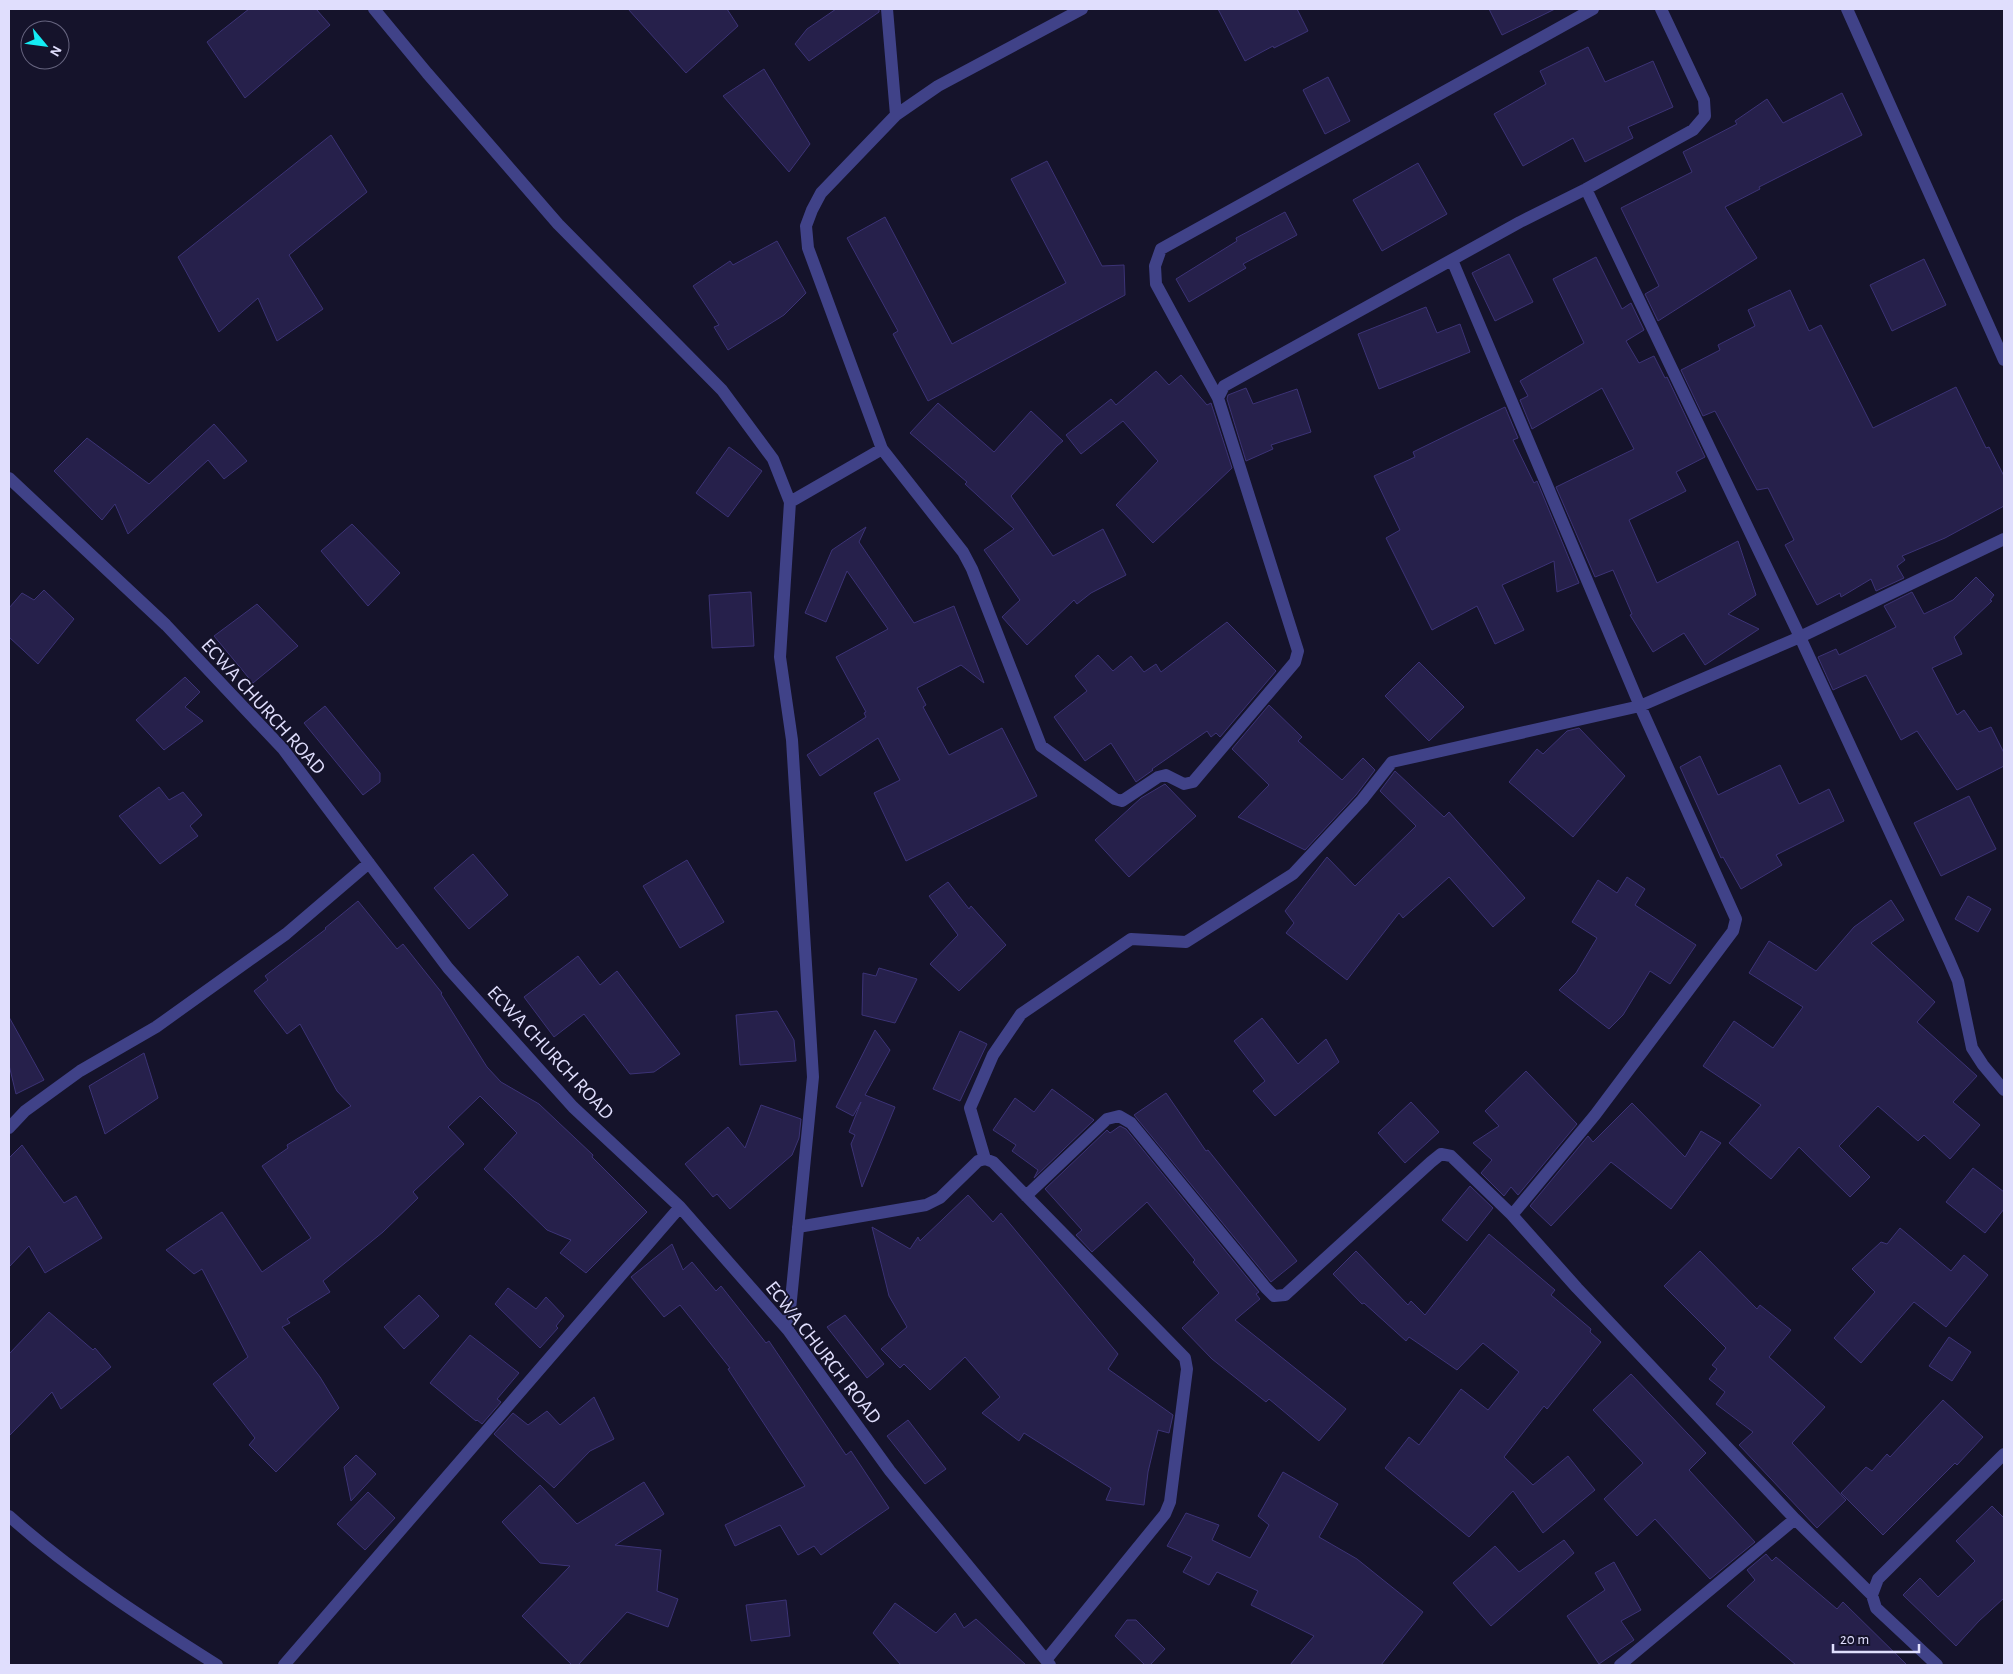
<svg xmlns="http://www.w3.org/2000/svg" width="2013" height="1674" font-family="'Alegreya Sans',sans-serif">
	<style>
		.building { fill: #26204b; stroke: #3c3376 }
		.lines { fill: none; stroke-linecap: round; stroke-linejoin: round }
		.minor { stroke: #404288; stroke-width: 12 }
		.labels { text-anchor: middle; stroke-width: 4; stroke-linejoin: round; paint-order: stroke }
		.street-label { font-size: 20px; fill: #e0defd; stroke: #15132b }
	</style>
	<rect width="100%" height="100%" fill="#15132b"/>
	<path class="building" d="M 249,9 L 316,9 L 330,25 L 245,98 L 207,42 Z
		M 628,9 L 727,9 L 738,26 L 686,73 Z
		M 836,9 L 879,9 L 879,12 L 809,61 L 795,44 L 807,29 Z
		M 1218,9 L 1297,9 L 1308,31 L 1274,48 L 1273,46 L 1245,61 Z
		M 1489,9 L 1555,9 L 1502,35 Z
		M 1588,47 L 1605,82 L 1653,61 L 1673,107 L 1628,127 L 1633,138 L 1585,162 L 1573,138 L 1523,166 L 1494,114 L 1546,84 L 1540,71 Z
		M 764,69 L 810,144 L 789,172 L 723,96 Z
		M 1328,77 L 1350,121 L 1325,134 L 1303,90 Z
		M 1842,93 L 1862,135 L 1759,187 L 1760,189 L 1725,207 L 1757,258 L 1658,321 L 1645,294 L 1659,286 L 1621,208 L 1692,172 L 1683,152 L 1737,124 L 1735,121 L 1767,99 L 1783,123 Z
		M 331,135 L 367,192 L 289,255 L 323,309 L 277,341 L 258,298 L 219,332 L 178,257 Z
		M 1047,161 L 1102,266 L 1124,265 L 1125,295 L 928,401 L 893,334 L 898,331 L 847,238 L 885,217 L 952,344 L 1066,283 L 1011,179 Z
		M 1418,163 L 1447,214 L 1382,251 L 1353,200 Z
		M 1285,212 L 1297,235 L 1243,264 L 1246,268 L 1189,302 L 1176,279 L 1237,241 L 1236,238 Z
		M 777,241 L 806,293 L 784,315 L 728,350 L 714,327 L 719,325 L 693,286 L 730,261 L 733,265 Z
		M 1509,254 L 1533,302 L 1495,321 L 1472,273 Z
		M 1596,257 L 1622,309 L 1631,303 L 1644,330 L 1626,341 L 1639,363 L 1654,356 L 1665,378 L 1667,377 L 1705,457 L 1676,472 L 1686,491 L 1629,520 L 1657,583 L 1738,541 L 1756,595 L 1728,614 L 1759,629 L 1705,665 L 1684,633 L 1653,652 L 1630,615 L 1632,614 L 1613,570 L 1595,577 L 1556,487 L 1634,449 L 1602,388 L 1532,429 L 1520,400 L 1528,396 L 1520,381 L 1584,343 L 1553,279 Z
		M 1924,259 L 1946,305 L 1892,331 L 1870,285 Z
		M 1790,290 L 1809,331 L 1821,325 L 1873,428 L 1956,387 L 1986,448 L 1989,447 L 2004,476 L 2004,506 L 1945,538 L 1902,556 L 1905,560 L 1897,566 L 1904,578 L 1876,591 L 1871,579 L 1841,597 L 1840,593 L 1817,605 L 1785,545 L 1794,540 L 1768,488 L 1757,490 L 1715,411 L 1703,416 L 1681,370 L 1720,350 L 1718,345 L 1755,326 L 1748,310 Z
		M 1426,307 L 1437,333 L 1460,324 L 1470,352 L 1379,389 L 1358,334 Z
		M 1156,371 L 1169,385 L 1181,375 L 1207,405 L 1211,403 L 1232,468 L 1153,543 L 1116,505 L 1158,461 L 1123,421 L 1081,454 L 1066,435 L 1111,399 L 1116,405 Z
		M 1246,388 L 1253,404 L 1297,389 L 1311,432 L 1271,445 L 1273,449 L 1246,461 L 1227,399 L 1228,395 Z
		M 938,403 L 994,452 L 1031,411 L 1063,441 L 1057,446 L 1011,496 L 1053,556 L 1103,529 L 1126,575 L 1091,593 L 1077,604 L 1074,600 L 1027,645 L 1002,617 L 1020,600 L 984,550 L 1014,529 L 965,484 L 967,482 L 910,433 Z
		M 1505,407 L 1518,438 L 1513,440 L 1534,483 L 1537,481 L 1579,583 L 1557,592 L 1554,561 L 1502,585 L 1524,630 L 1495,644 L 1477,606 L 1432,630 L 1386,538 L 1400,530 L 1374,476 L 1415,457 L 1413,452 Z
		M 214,424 L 247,461 L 224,479 L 208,460 L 128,534 L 115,504 L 102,520 L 54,471 L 87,438 L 149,484 Z
		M 729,447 L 762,471 L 728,517 L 696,493 Z
		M 352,524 L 400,573 L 368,606 L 321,551 Z
		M 866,527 L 859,542 L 914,623 L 954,606 L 984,683 L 961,665 L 917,688 L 926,705 L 923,707 L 949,755 L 1002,728 L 1037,796 L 906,861 L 874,793 L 900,780 L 878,738 L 820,776 L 807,755 L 866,717 L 864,713 L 866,712 L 836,657 L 888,629 L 847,571 L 826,622 L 805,613 L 832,550 Z
		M 1976,577 L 1994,595 L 1990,600 L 1992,601 L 1954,637 L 1962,654 L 1932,668 L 1957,715 L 1964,710 L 1979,732 L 1991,727 L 2004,753 L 2004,766 L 1957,790 L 1917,731 L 1901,740 L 1866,675 L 1833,690 L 1818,657 L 1836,649 L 1839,655 L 1896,627 L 1884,606 L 1912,592 L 1924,614 L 1953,600 Z
		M 44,590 L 74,619 L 38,664 L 9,637 L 9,608 L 22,593 L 34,600 Z
		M 751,592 L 754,646 L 712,648 L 709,595 Z
		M 257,604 L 298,646 L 253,683 L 214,636 Z
		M 1227,622 L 1276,671 L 1220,737 L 1216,733 L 1211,737 L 1207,731 L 1152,769 L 1153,770 L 1136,782 L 1111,743 L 1085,761 L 1054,717 L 1087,691 L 1075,676 L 1098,655 L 1113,671 L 1131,656 L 1144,672 L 1156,664 L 1161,672 Z
		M 1419,662 L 1464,707 L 1429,741 L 1385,696 Z
		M 185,677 L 200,692 L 185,707 L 203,721 L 164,750 L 136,720 Z
		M 1269,705 L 1302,737 L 1298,741 L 1342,780 L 1363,758 L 1375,770 L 1356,795 L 1305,850 L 1238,817 L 1269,785 L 1232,749 Z
		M 325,706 L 380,773 L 380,782 L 363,795 L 304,723 Z
		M 1579,728 L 1625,776 L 1573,837 L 1509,782 L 1537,749 L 1543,754 L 1567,731 Z
		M 1700,756 L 1718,795 L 1780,765 L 1799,804 L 1829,789 L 1844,821 L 1776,855 L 1782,865 L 1741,889 L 1723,857 L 1721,858 L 1680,767 Z
		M 1395,771 L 1444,817 L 1449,812 L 1525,898 L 1493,927 L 1449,877 L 1403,918 L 1399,913 L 1347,980 L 1286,933 L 1294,923 L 1285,911 L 1327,857 L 1355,886 L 1416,826 L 1380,791 Z
		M 1165,784 L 1196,816 L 1129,877 L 1095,840 L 1141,798 Z
		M 159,787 L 169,800 L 183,792 L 202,815 L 190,826 L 198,836 L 160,864 L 119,816 Z
		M 1969,796 L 1996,849 L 1941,876 L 1914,823 Z
		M 473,854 L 508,895 L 469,929 L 434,888 Z
		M 687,860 L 724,922 L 680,948 L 643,886 Z
		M 1627,877 L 1645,889 L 1635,905 L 1696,945 L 1670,984 L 1650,971 L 1623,1015 L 1609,1029 L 1559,990 L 1576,973 L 1597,938 L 1572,922 L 1598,880 L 1617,893 Z
		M 948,882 L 969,909 L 971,906 L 1006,945 L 959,991 L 930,964 L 958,935 L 929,896 Z
		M 1968,896 L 1991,909 L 1978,932 L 1955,919 Z
		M 1891,900 L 1904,920 L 1871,943 L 1935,1002 L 1917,1022 L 1977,1076 L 1953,1102 L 1980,1125 L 1950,1159 L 1924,1135 L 1918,1141 L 1878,1106 L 1839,1146 L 1870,1177 L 1850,1197 L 1799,1147 L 1771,1179 L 1729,1143 L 1761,1105 L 1703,1066 L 1734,1021 L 1773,1048 L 1803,1007 L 1749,973 L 1769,941 L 1816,971 L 1854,927 Z
		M 358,901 L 397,949 L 403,944 L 442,993 L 441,994 L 487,1067 L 501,1082 L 539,1104 L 593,1155 L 592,1157 L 647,1212 L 586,1273 L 560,1253 L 571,1240 L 547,1230 L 484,1169 L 517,1133 L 480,1096 L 448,1127 L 464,1144 L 413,1192 L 418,1198 L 383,1232 L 323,1281 L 330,1292 L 287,1319 L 290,1323 L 282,1327 L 320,1377 L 339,1408 L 276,1472 L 249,1445 L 255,1438 L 213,1384 L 248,1357 L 202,1269 L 194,1274 L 166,1250 L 222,1212 L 262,1272 L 311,1238 L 262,1166 L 288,1148 L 287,1145 L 351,1106 L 337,1091 L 300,1024 L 287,1034 L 254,991 L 268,980 L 265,976 L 326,929 L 325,928 Z
		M 578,956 L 600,985 L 617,971 L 680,1054 L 654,1072 L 630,1074 L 584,1014 L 554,1037 L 524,997 Z
		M 879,968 L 917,979 L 895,1023 L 862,1015 L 863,973 L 876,976 Z
		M 777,1011 L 794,1040 L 796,1061 L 740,1065 L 736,1015 Z
		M 9,1017 L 44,1080 L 16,1094 L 9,1065 Z
		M 1262,1018 L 1298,1064 L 1326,1039 L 1339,1062 L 1275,1116 L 1253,1091 L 1265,1081 L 1234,1041 Z
		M 875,1030 L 890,1050 L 865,1095 L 895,1107 L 862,1187 L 851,1144 L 855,1135 L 849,1132 L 861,1102 L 853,1116 L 836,1107 Z
		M 960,1031 L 987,1044 L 960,1101 L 933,1089 Z
		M 144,1053 L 158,1098 L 105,1134 L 89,1086 Z
		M 1526,1071 L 1577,1124 L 1518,1195 L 1511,1187 L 1504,1196 L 1481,1173 L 1492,1160 L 1473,1143 L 1499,1126 L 1485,1111 Z
		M 1052,1089 L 1094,1120 L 1034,1178 L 1038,1170 L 1012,1151 L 1016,1145 L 993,1130 L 1015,1098 L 1034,1112 Z
		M 1166,1093 L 1206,1151 L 1208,1150 L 1297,1261 L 1271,1282 L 1134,1115 Z
		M 1411,1102 L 1439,1132 L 1405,1163 L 1378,1133 Z
		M 1632,1103 L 1685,1157 L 1701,1131 L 1721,1143 L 1671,1209 L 1611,1162 L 1551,1226 L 1530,1206 L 1588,1136 L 1593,1142 Z
		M 761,1105 L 801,1119 L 799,1138 L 792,1155 L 730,1209 L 717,1194 L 713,1197 L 685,1164 L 728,1127 L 745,1148 Z
		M 1120,1126 L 1126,1129 L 1259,1292 L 1256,1294 L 1260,1299 L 1235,1320 L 1346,1409 L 1319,1441 L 1269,1399 L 1266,1402 L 1212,1359 L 1182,1328 L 1219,1293 L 1193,1262 L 1195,1260 L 1147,1202 L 1092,1252 L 1076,1235 L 1082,1230 L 1045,1189 L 1107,1130 L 1110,1133 Z
		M 22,1145 L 64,1203 L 76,1196 L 102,1238 L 45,1273 L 29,1246 L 9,1267 L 9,1158 Z
		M 1973,1168 L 2004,1192 L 2004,1209 L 1985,1233 L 1946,1202 Z
		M 1470,1186 L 1493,1208 L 1467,1241 L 1442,1220 Z
		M 968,1195 L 993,1222 L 1001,1213 L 1118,1354 L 1108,1369 L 1173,1415 L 1169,1433 L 1158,1430 L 1148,1472 L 1144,1505 L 1106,1500 L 1111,1488 L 1024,1433 L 1019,1441 L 982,1413 L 1000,1397 L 965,1357 L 930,1390 L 904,1364 L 900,1368 L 881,1349 L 907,1327 L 889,1296 L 872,1227 L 910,1249 L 918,1237 L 920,1241 Z
		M 1900,1228 L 1951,1271 L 1964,1255 L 1988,1275 L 1946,1327 L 1914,1302 L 1861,1363 L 1834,1338 L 1875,1292 L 1852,1269 L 1881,1242 L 1887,1244 Z
		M 1489,1234 L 1555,1290 L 1551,1295 L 1591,1329 L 1590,1332 L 1601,1342 L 1547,1409 L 1544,1406 L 1504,1457 L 1533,1485 L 1568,1456 L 1595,1490 L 1543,1533 L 1513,1491 L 1469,1537 L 1385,1468 L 1409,1437 L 1419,1445 L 1461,1389 L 1488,1410 L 1519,1372 L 1483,1343 L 1457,1370 L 1409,1337 L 1406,1341 L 1364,1303 L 1362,1304 L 1333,1274 L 1356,1251 L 1408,1305 L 1411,1301 L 1425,1315 Z
		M 672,1244 L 683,1270 L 692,1262 L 716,1291 L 721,1286 L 766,1343 L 769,1341 L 846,1455 L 851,1451 L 889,1508 L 821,1555 L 814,1546 L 798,1555 L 780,1525 L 735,1546 L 725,1525 L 805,1486 L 728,1369 L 730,1368 L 680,1305 L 664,1317 L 631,1277 Z
		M 1700,1251 L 1757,1309 L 1760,1305 L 1791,1330 L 1769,1357 L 1825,1407 L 1792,1443 L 1846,1500 L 1817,1528 L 1739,1445 L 1753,1432 L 1716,1404 L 1725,1392 L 1709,1379 L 1717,1369 L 1712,1365 L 1726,1348 L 1664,1286 Z
		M 508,1288 L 536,1309 L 546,1297 L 564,1316 L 556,1326 L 558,1328 L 540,1348 L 495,1304 Z
		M 419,1295 L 439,1316 L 404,1349 L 384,1327 Z
		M 49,1312 L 93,1350 L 95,1348 L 111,1367 L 61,1409 L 52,1392 L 9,1436 L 9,1354 Z
		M 845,1315 L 884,1364 L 867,1378 L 827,1327 Z
		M 470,1335 L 519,1373 L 497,1399 L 501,1402 L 482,1424 L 477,1420 L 476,1421 L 430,1383 Z
		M 1949,1337 L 1971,1352 L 1952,1381 L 1929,1366 Z
		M 1631,1374 L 1706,1453 L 1689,1470 L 1755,1542 L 1710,1579 L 1655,1519 L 1637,1536 L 1604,1499 L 1643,1463 L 1593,1410 Z
		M 594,1397 L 614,1439 L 590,1451 L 554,1488 L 494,1434 L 513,1413 L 528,1425 L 547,1411 L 560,1425 Z
		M 1943,1400 L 1983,1437 L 1957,1465 L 1955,1463 L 1883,1535 L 1841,1493 L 1866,1467 L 1872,1471 L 1887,1454 L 1890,1457 Z
		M 908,1420 L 946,1469 L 925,1484 L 887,1436 Z
		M 356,1455 L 376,1474 L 351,1501 L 344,1467 Z
		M 1283,1472 L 1338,1504 L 1319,1537 L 1357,1559 L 1423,1612 L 1381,1665 L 1290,1665 L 1314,1636 L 1251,1605 L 1258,1591 L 1217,1572 L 1209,1585 L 1183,1572 L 1192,1557 L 1167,1546 L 1186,1513 L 1219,1525 L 1212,1540 L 1250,1558 L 1269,1525 L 1258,1516 Z
		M 644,1482 L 664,1514 L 615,1545 L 661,1550 L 657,1591 L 678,1599 L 668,1627 L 627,1612 L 578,1665 L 572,1665 L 522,1616 L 570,1566 L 540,1563 L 502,1522 L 540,1485 L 577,1524 Z
		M 368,1492 L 395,1518 L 365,1550 L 337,1524 Z
		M 1992,1506 L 2004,1518 L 2004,1598 L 1979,1621 L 1956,1646 L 1903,1595 L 1920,1578 L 1938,1597 L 1975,1561 L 1956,1541 Z
		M 1564,1540 L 1574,1553 L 1491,1626 L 1453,1583 L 1495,1546 L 1519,1572 Z
		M 1766,1554 L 1772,1561 L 1776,1557 L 1837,1609 L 1843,1602 L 1907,1665 L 1796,1665 L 1727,1606 L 1755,1580 L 1747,1570 Z
		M 1614,1562 L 1641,1610 L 1621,1621 L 1634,1640 L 1599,1664 L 1567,1616 L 1605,1590 L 1595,1573 Z
		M 786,1600 L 790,1636 L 751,1641 L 746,1605 Z
		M 895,1603 L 936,1633 L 955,1613 L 964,1628 L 976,1619 L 1026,1665 L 901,1665 L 873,1633 Z
		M 1127,1620 L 1136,1620 L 1165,1649 L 1150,1665 L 1145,1665 L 1115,1636 Z"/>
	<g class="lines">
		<path class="minor" d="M 374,9 L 427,73 L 558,224 L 722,390 L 773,459 L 790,502 L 780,657 L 792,740 L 813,1077 L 788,1330
			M 887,9 L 896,115
			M 1082,9 L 938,86 L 896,115 L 821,193 L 812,210 L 806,226 L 808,248 L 882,449 L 963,552 L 972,569 L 1041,746 L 1115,799 L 1122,801 L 1158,777 L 1166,775 L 1184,784 L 1193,782 L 1295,662 L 1298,651 L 1218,398 L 1156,284 L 1155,266 L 1161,249 L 1593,9
			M 1847,9 L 2004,360
			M 1586,189 L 1800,637 L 1949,960 L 1958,981 L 1972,1048 L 1983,1065 L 2004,1090
			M 1452,260 L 1640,706 L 1736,919 L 1733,931 L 1595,1115 L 1512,1215
			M 1218,398 L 1224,386 L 1520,222 L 1586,189 L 1693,130 L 1705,116 L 1704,100 L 1661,9
			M 9,478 L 166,625 L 283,749 L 448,968 L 573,1107 L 680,1207 L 788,1330 L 890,1471 L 1050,1665
			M 790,502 L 882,449
			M 9,1128 L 25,1111 L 80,1071 L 156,1027 L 286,934 L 369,863
			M 985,1159 L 970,1108 L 993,1055 L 1021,1014 L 1131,939 L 1186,942 L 1293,874 L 1362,800 L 1392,762 L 1640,706 L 1800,637 L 2004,539
			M 1026,1196 L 1107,1119 L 1119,1116 L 1131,1123 L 1266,1288 L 1274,1296 L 1285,1295 L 1431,1162 L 1441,1154 L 1451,1156 L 1512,1215 L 1577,1288 L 1795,1519 L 1872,1595
			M 798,1227 L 926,1205 L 940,1198 L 978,1161 L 985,1159 L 993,1162 L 1185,1358 L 1187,1369 L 1170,1502 L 1165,1514 L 1046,1660
			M 9,1516 C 73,1573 144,1619 217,1665
			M 1872,1595 L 1878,1579 L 2004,1454
			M 1872,1595 L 1876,1608 L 1937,1665
			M 284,1665 L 680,1207
			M 1620,1665 L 1795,1519"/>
	</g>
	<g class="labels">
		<g class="street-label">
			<text transform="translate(264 706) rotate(48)" y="7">ECWA CHURCH ROAD</text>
			<text transform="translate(551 1052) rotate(47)" y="7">ECWA CHURCH ROAD</text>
			<text transform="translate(824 1352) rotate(52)" y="7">ECWA CHURCH ROAD</text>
		</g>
	</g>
	<rect width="2013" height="1674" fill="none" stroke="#e0defd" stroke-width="20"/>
	<g transform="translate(45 45) rotate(119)"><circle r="24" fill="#15132b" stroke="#66647f"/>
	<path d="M0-4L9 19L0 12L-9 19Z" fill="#14ecf4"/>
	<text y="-8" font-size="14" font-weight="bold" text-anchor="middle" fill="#e0defd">N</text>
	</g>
	<path d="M1833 1644v8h86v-8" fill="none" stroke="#e0defd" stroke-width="2.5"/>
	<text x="1840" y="1644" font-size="15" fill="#e0defd" stroke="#15132b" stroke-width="4" paint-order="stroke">20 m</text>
</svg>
